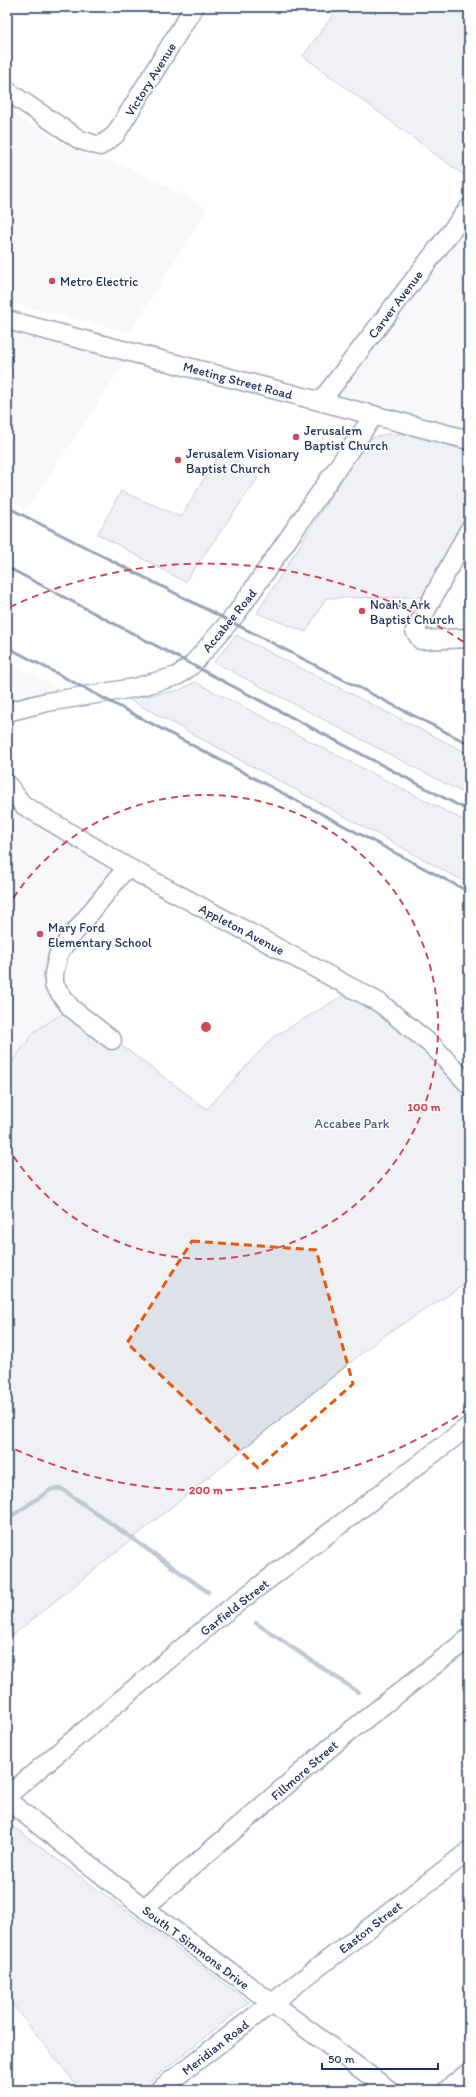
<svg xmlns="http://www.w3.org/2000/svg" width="476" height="2097" font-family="Itim,sans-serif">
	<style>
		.built { fill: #eff0f4 }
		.green { fill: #dee1e7; stroke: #7c88a2 }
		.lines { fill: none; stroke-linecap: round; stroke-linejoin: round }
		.stream { stroke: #77839f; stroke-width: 4.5 }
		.minor-casing { stroke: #1b2f5e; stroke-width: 21 }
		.minor { stroke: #fff; stroke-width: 18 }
		.rail { stroke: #1b2f5e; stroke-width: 3 }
		.marked { fill: none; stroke: #e8590c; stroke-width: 3; stroke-dasharray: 8 5; stroke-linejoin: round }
		.ring { fill: none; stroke: #d1495b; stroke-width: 2; stroke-dasharray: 7 5 }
		.poi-dot { fill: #d1495b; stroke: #fff; stroke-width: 1.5 }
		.labels { text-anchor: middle; stroke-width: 3; stroke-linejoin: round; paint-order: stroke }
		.street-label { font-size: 13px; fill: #1b2f5e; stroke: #fff }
		.poi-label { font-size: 13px; fill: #1b2f5e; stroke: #fff; text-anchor: start }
		.park-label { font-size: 13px; fill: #4c5c80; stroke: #fff }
		.centre { fill: #d1495b; stroke: #fff; stroke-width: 2 }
		.ring-label { font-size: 12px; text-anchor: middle; font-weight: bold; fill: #d1495b; stroke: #fff; stroke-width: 3; stroke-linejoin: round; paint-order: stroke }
	</style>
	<rect width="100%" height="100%" fill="#fff"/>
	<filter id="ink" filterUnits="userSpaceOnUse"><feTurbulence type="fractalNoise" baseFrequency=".025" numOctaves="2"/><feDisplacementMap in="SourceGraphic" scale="8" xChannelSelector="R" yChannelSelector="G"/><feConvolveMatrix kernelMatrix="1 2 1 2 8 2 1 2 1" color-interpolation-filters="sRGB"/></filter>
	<g filter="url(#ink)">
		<path class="built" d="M 7,110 L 78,152 L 129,167 L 208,208 L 130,332 L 7,302 Z
			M 469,210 L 469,440 L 321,401 Z
			M 7,320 L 132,352 L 27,509 L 7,499 Z
			M 7,661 L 75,697 L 7,710 Z
			M 7,787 L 122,865 L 54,973 L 71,1008 L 35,1031 L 7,1069 Z"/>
		<path class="green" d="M 339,7 L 469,7 L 469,179 L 303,56 Z
			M 387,434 L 406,434 L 469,451 L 469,510 L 423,597 L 326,598 L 306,632 L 257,613 L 362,447 L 372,438 Z
			M 222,449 L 258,478 L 185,582 L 98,534 L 121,491 L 181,517 Z
			M 236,635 L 469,754 L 469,796 L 214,662 Z
			M 195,682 L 469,823 L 469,884 L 128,699 L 180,690 Z
			M 352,988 L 469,1085 L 469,1282 L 382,1337 L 7,1640 L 7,1069 L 35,1031 L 71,1008 L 207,1109 L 273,1037 L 344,995 Z
			M 7,1822 L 15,1828 L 249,2002 L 139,2090 L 81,2090 L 7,1998 Z"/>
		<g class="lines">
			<path class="stream" d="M 7,1519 L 52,1489 L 62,1489 L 208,1592
				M 256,1623 L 358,1692"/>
			<defs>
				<path id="minor" d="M 7,91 L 80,140 L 100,146 L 115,135 L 194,7
					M 7,320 L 469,440
					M 321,401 L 469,208
					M 469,530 L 415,631 L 421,640 L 469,638
					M 7,712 L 47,702 L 134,688 L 177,676 L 192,665 L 236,614 L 374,415
					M 7,784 L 23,805 L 127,867 L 380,1003 L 434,1047 L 469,1085
					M 112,1040 L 71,1008 L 54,985 L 54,973 L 59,952 L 127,867
					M 7,1796 L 219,1617 L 469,1426
					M 7,1800 L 144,1908 L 389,2090
					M 144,1908 L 340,1739 L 469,1638
					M 159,2090 L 469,1851
					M 447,2090 L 469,2072"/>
			</defs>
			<use href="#minor" class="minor-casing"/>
			<use href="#minor" class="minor"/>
			<path class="rail" d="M 7,507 L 469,744
				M 7,567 L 469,811
				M 7,647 L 469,892"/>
		</g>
	</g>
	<path d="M0 0H476V2097H0ZM 192,1241 L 316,1250 L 353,1384 L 258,1468 L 127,1343 Z" fill="#fff" fill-opacity=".55" fill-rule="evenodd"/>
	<path class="marked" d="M 192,1241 L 316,1250 L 353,1384 L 258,1468 L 127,1343 Z"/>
	<g class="ring">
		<path d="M7 908A232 232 0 1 1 7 1146"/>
		<path d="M468 1409A463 463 0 0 1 10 1447M10 607A463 463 0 0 1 468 645"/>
	</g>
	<g class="poi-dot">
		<circle cx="52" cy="281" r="4"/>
		<circle cx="296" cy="437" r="4"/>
		<circle cx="178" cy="460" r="4"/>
		<circle cx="362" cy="611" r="4"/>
		<circle cx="40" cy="934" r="4"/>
	</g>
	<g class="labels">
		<g class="street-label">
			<text transform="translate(150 79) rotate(-58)" y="5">Victory Avenue</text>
			<text transform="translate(395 304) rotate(-53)" y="5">Carver Avenue</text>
			<text transform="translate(238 380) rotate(15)" y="5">Meeting Street Road</text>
			<text transform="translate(229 620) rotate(-51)" y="5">Accabee Road</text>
			<text transform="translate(242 929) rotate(28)" y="5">Appleton Avenue</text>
			<text transform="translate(234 1607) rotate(-38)" y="5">Garfield Street</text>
			<text transform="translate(304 1770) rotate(-41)" y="5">Fillmore Street</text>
			<text transform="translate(370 1927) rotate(-38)" y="5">Easton Street</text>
			<text transform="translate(196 1947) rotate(37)" y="5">South T Simmons Drive</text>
			<text transform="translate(215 2047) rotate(-38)" y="5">Meridian Road</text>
		</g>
		<g class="poi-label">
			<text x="60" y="286">Metro Electric</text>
			<text x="304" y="435">Jerusalem<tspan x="304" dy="15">Baptist Church</tspan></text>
			<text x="186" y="458">Jerusalem Visionary<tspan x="186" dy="15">Baptist Church</tspan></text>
			<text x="370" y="609">Noah's Ark<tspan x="370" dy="15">Baptist Church</tspan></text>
			<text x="48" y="932">Mary Ford<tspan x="48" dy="15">Elementary School</tspan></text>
		</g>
		<g class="park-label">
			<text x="352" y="1128">Accabee Park</text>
		</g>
	</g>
	<circle cx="206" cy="1027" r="6" class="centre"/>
	<g class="ring-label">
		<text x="424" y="1111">100 m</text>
		<text x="206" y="1494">200 m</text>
	</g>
	<rect width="476" height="2097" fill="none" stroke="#fff" stroke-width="24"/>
	<rect x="12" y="12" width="452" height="2073" fill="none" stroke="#1b2f5e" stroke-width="1.5" filter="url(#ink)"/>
	<path d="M322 2063v6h116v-6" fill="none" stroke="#1b2f5e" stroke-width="2"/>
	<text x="328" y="2063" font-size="12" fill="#1b2f5e" stroke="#ffffff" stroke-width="3" paint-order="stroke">50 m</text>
</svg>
